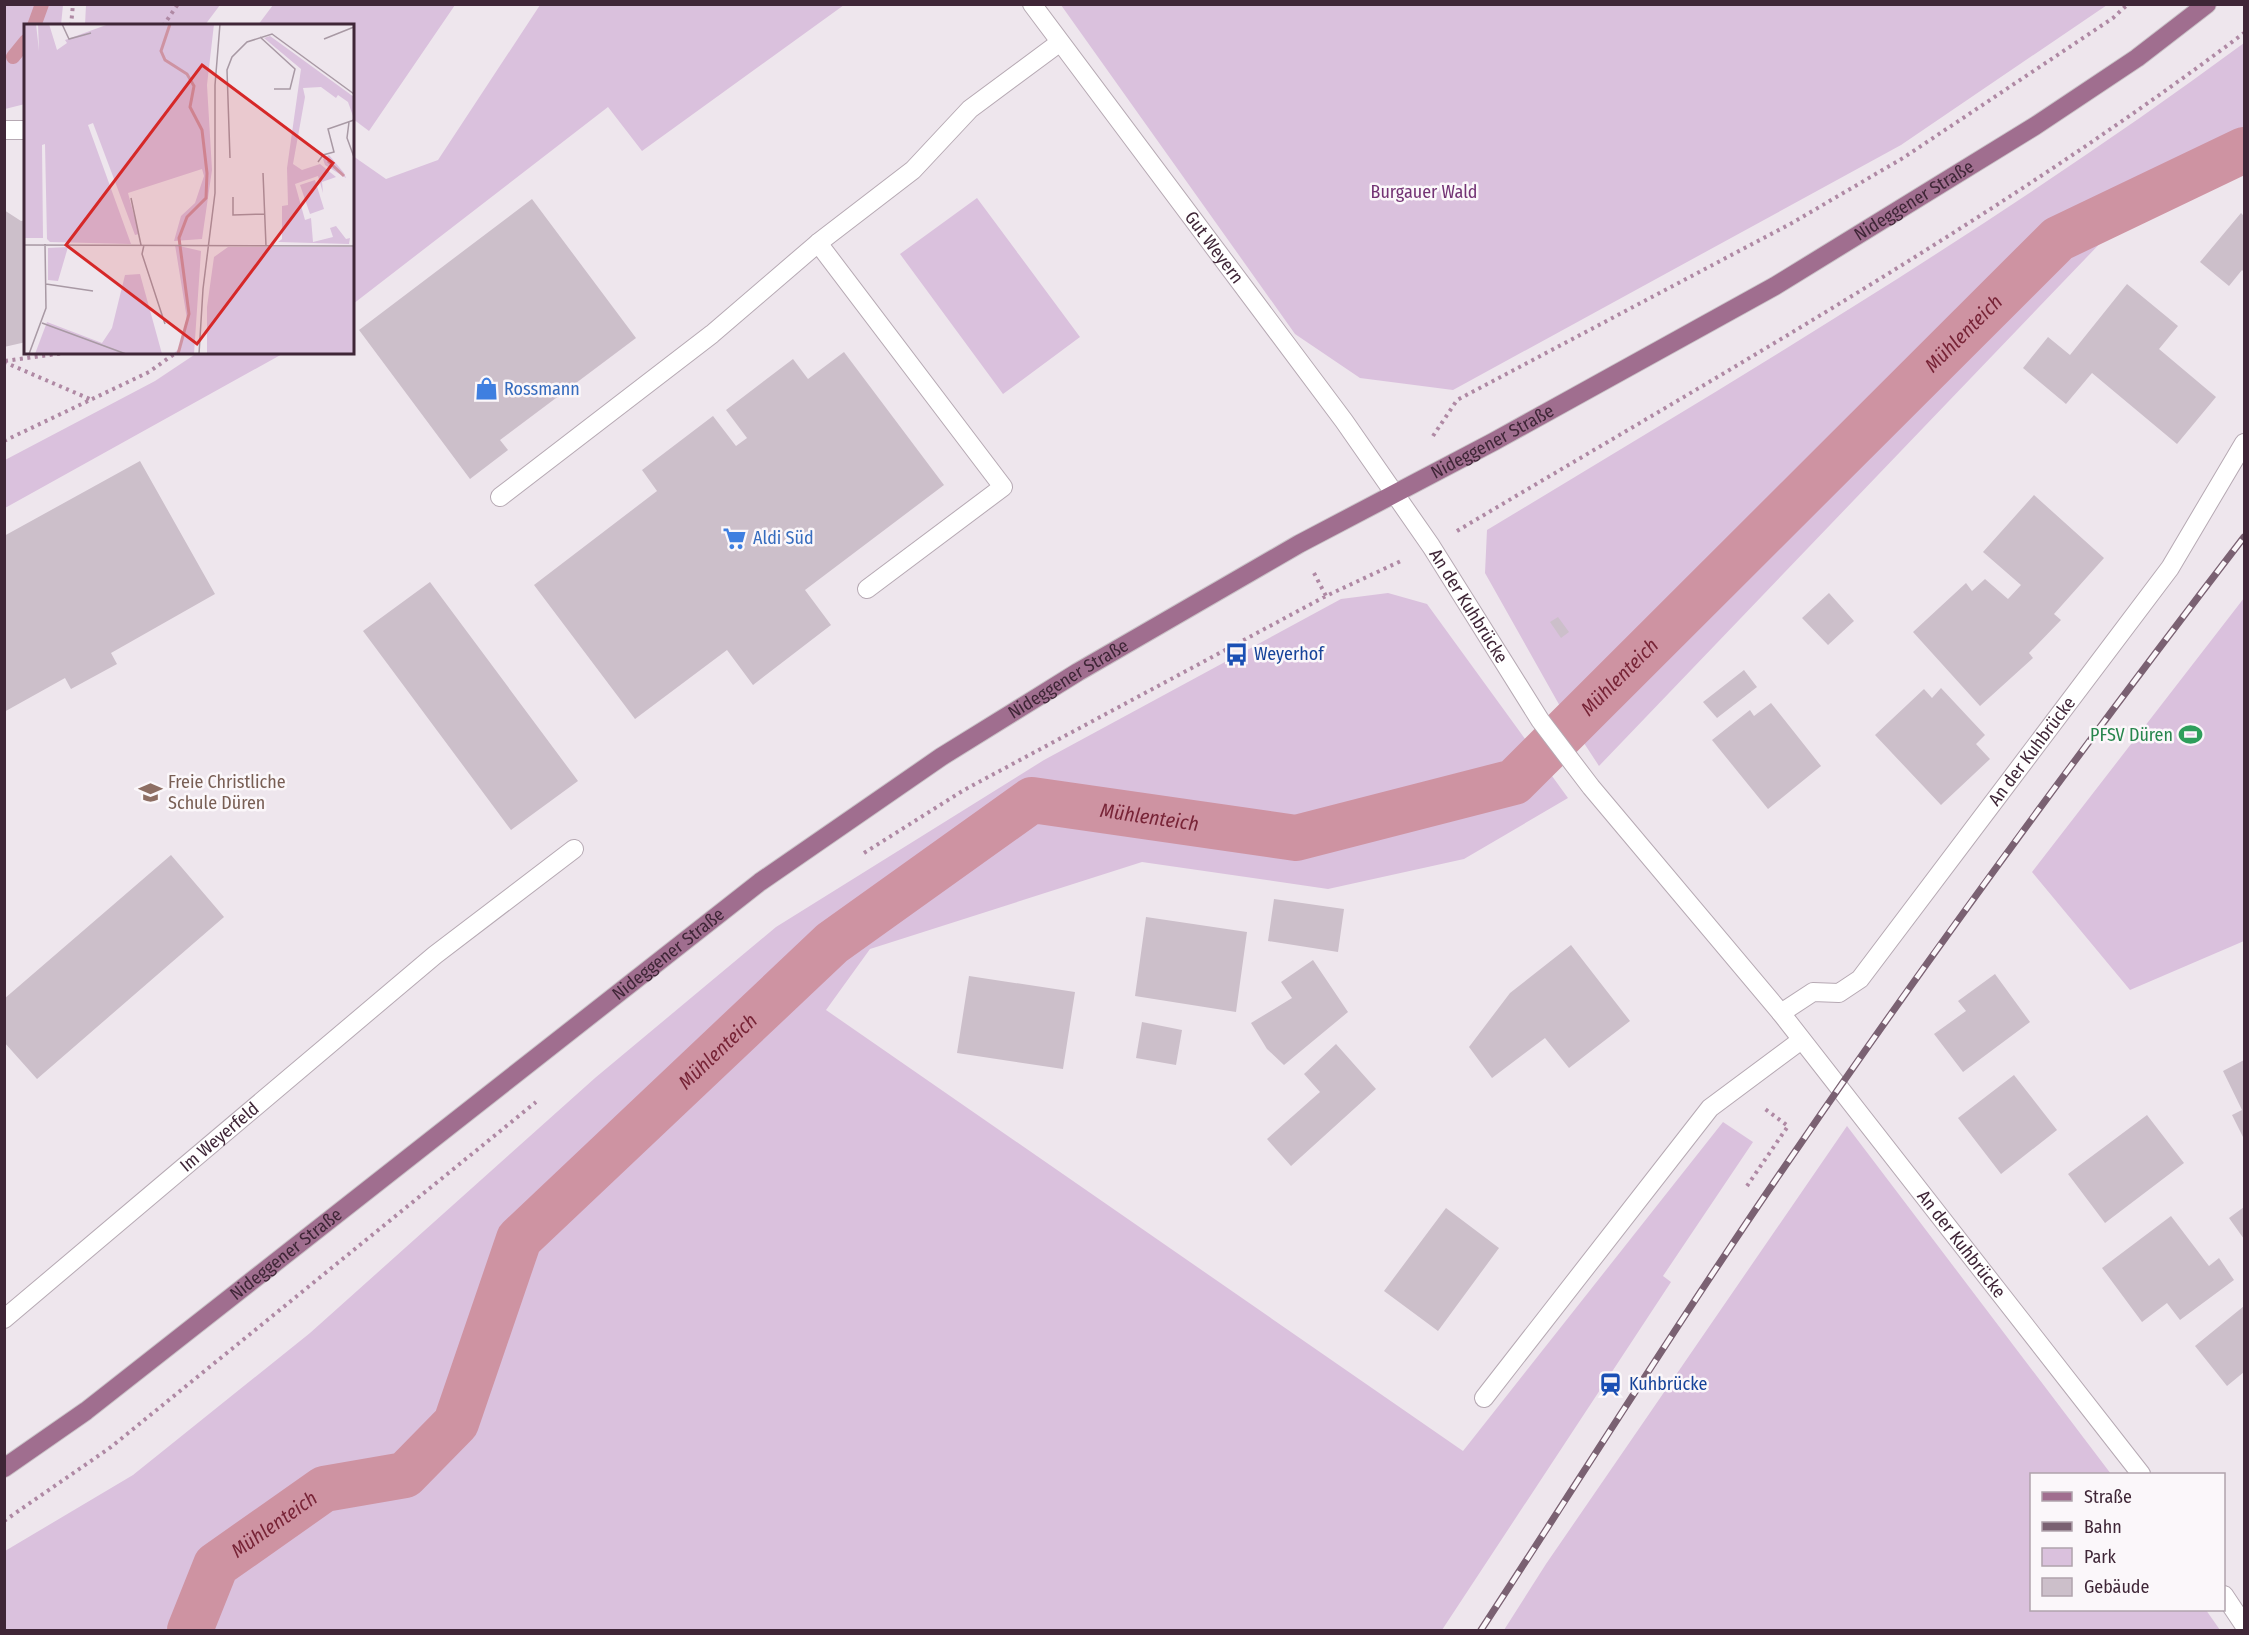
<svg xmlns="http://www.w3.org/2000/svg" width="2249" height="1635" font-family="'Fira Sans Condensed',sans-serif">
	<style>
		.green { fill: #dac1dd }
		.lines { fill: none; stroke-linecap: round; stroke-linejoin: round }
		.stream { stroke: #ce93a2; stroke-width: 14 }
		.canal { stroke: #ce93a2; stroke-width: 46 }
		.building { fill: #ccbfca }
		.minor-casing { stroke: #b6a9b3; stroke-width: 20 }
		.major-casing { stroke: #c9c2c7; stroke-width: 20 }
		.path { stroke: #af89a4; stroke-width: 4; stroke-dasharray: 3 4.5; stroke-linecap: butt }
		.minor { stroke: #fff; stroke-width: 18 }
		.major { stroke: #a06e8f; stroke-width: 18 }
		.rail-casing { stroke: #7a6172; stroke-width: 7 }
		.rail { stroke: #fbf7fa; stroke-width: 4.5; stroke-dasharray: 14; stroke-linecap: butt }
		.labels { text-anchor: middle; stroke-width: 5; stroke-linejoin: round; paint-order: stroke }
		.park-label { font-size: 18px; fill: #733374; stroke: #fbf7fa }
		.street-label { font-size: 18px; fill: #3f2637; stroke: #fbf7fa }
		.shop-label { font-size: 18px; fill: #366cbe; stroke: #fbf7fa; text-anchor: start }
		.transit-label { font-size: 18px; fill: #164399; stroke: #fbf7fa; text-anchor: start }
		.leisure-label { font-size: 18px; fill: #27864d; stroke: #fbf7fa; text-anchor: end }
		.education-label { font-size: 18px; fill: #785e54; stroke: #fbf7fa; text-anchor: start }
		.water-label { font-size: 20px; font-style: italic; fill: #782437; stroke: #fbf7fa }
		.inset-river { fill: none; stroke: #ce93a2; stroke-width: 3 }
		.inset-road { fill: none; stroke: #a899a4; stroke-width: 1.5 }
		.view { fill: #d62828; fill-opacity: 0.15; stroke: #d62828; stroke-width: 3 }
		.inset-edge { fill: none; stroke: #3f2637; stroke-width: 3 }
	</style>
	<rect width="100%" height="100%" fill="#eee6ed"/>
	<path class="green" d="M 5,4 L 63,5 L 61,25 L 26,26 L 25,104 L 5,109 Z
		M 86,5 L 86,4 L 220,5 L 205,25 L 85,25 Z
		M 273,5 L 273,4 L 455,5 L 369,131 L 353,119 L 352,26 L 258,25 Z
		M 540,5 L 844,5 L 642,151 L 608,107 L 353,304 L 353,156 L 386,179 L 438,160 Z
		M 1061,5 L 2107,5 L 1901,145 L 1453,390 L 1360,378 L 1295,334 Z
		M 2244,43 L 2244,172 L 2109,234 L 1599,766 L 1561,708 L 1485,573 L 1487,530 C 1744,375 2003,221 2244,43 Z
		M 977,198 L 1080,337 L 1003,394 L 900,254 Z
		M 197,353 L 284,353 L 5,508 L 5,460 L 155,381 Z
		M 1388,593 L 1427,604 L 1568,798 L 1464,859 L 1328,889 L 1142,862 L 870,949 L 826,1010 L 1463,1451 L 1723,1122 L 1753,1142 L 1663,1276 L 1671,1282 L 1442,1630 L 5,1630 L 5,1551 L 133,1475 L 310,1333 L 595,1078 L 776,927 L 1044,760 L 1341,599 Z
		M 2244,598 L 2244,941 L 2130,990 L 2032,872 Z
		M 1847,1126 L 2111,1474 L 2032,1474 L 2032,1610 L 2206,1610 L 2220,1630 L 1504,1630 L 1546,1564 Z"/>
	<g class="lines">
		<path class="stream" d="M 34,26 L 42,4
			M 13,57 L 26,41"/>
		<path class="canal" id="s1" d="M 190,1630 L 216,1565 L 324,1489 L 405,1475 L 456,1423 L 519,1239 L 832,943 L 1032,800 L 1296,838 L 1514,782 L 2058,239 L 2244,150"/>
	</g>
	<path class="building" d="M 532,199 L 636,338 L 500,440 L 508,450 L 470,479 L 359,330 Z
		M 4,210 L 21,221 L 26,220 L 26,342 L 4,347 Z
		M 2241,213 L 2244,216 L 2244,272 L 2242,270 L 2229,286 L 2200,262 Z
		M 2127,284 L 2178,326 L 2159,349 L 2216,397 L 2177,444 L 2092,373 L 2066,404 L 2023,368 L 2048,337 L 2070,355 Z
		M 844,352 L 944,485 L 805,590 L 831,625 L 753,685 L 727,650 L 635,719 L 534,585 L 657,491 L 642,470 L 713,416 L 736,446 L 747,438 L 726,410 L 793,359 L 808,379 Z
		M 140,461 L 215,594 L 111,653 L 117,664 L 71,689 L 65,678 L 4,712 L 4,536 Z
		M 2034,495 L 2104,558 L 2054,614 L 2061,620 L 2029,653 L 2033,658 L 1980,706 L 1913,632 L 1966,583 L 1972,591 L 1985,579 L 2008,599 L 2021,585 L 1983,552 Z
		M 430,582 L 578,781 L 511,830 L 363,631 Z
		M 1829,593 L 1854,621 L 1828,645 L 1802,618 Z
		M 1558,617 L 1569,632 L 1561,638 L 1550,622 Z
		M 1744,670 L 1757,687 L 1717,718 L 1703,702 Z
		M 1941,688 L 1985,735 L 1976,744 L 1990,759 L 1941,805 L 1875,735 L 1924,689 L 1932,698 Z
		M 1771,703 L 1821,766 L 1768,809 L 1712,740 L 1750,710 L 1754,716 Z
		M 171,855 L 224,917 L 37,1079 L 4,1042 L 4,999 Z
		M 1274,899 L 1344,909 L 1338,952 L 1268,941 Z
		M 1146,917 L 1247,932 L 1236,1012 L 1135,996 Z
		M 1571,945 L 1630,1021 L 1569,1068 L 1545,1038 L 1492,1078 L 1469,1047 L 1510,993 Z
		M 1313,960 L 1348,1012 L 1284,1065 L 1267,1049 L 1251,1023 L 1292,998 L 1281,982 Z
		M 1995,974 L 2030,1022 L 1963,1072 L 1934,1034 L 1966,1011 L 1958,1001 Z
		M 969,976 L 1075,992 L 1063,1069 L 957,1053 Z
		M 1142,1022 L 1182,1030 L 1176,1065 L 1136,1058 Z
		M 1336,1044 L 1376,1089 L 1291,1166 L 1267,1139 L 1320,1092 L 1304,1074 Z
		M 2244,1060 L 2244,1139 L 2232,1115 L 2242,1110 L 2223,1071 Z
		M 2014,1075 L 2057,1130 L 2001,1174 L 1958,1118 Z
		M 2147,1115 L 2184,1163 L 2105,1223 L 2068,1174 Z
		M 2244,1207 L 2244,1239 L 2229,1218 Z
		M 1446,1208 L 1499,1248 L 1438,1331 L 1384,1291 Z
		M 2171,1216 L 2209,1266 L 2219,1258 L 2234,1280 L 2180,1320 L 2167,1303 L 2142,1322 L 2102,1268 Z
		M 2244,1306 L 2244,1372 L 2227,1386 L 2195,1346 Z"/>
	<g class="lines">
		<defs>
			<g id="minor">
				<path id="s2" d="M 1032,4 L 1344,421 L 1431,546 L 1540,720 L 1591,787 L 1781,1013 L 2141,1474"/>
				<path d="M 4,130 L 26,130"/>
				<path d="M 818,243 L 1003,487 L 867,589"/>
				<path d="M 500,497 L 712,334 L 818,243 L 913,170 L 970,109 L 1059,43"/>
				<path id="s3" d="M 1781,1013 L 1813,992 L 1839,993 L 1860,979 L 2170,568 L 2244,443"/>
				<path id="s4" d="M 4,1319 L 435,955 L 574,849"/>
				<path d="M 1484,1398 L 1710,1108 L 1800,1041"/>
				<path d="M 2224,1595 L 2244,1625"/>
			</g>
			<g id="major">
				<path id="s5" d="M 4,1468 L 86,1411 L 760,882 L 941,757 L 1078,672 L 1299,544 L 1493,442 L 1775,286 L 2035,126 L 2137,58 L 2207,4"/>
			</g>
		</defs>
		<use href="#minor" class="minor-casing"/>
		<use href="#major" class="major-casing"/>
		<path class="path" d="M 71,26 L 73,4
			M 163,26 L 178,4
			M 5,361 L 71,352
			M 4,362 L 92,400
			M 1433,436 L 1457,400 L 1792,223 L 1903,158 L 2113,18 L 2128,4
			M 4,441 L 149,372 L 177,352
			M 1457,531 C 1724,372 1996,220 2244,33
			M 1314,573 L 1326,596
			M 864,853 L 964,790 L 1326,596 L 1403,560
			M 1747,1186 L 1788,1126 L 1765,1109
			M 4,1521 L 111,1447 L 536,1102"/>
		<use href="#minor" class="minor"/>
		<use href="#major" class="major"/>
		<defs>
			<path id="rail" d="M 1481,1630 C 1587,1468 1690,1303 1801,1143 C 1943,936 2092,735 2244,537"/>
		</defs>
		<use href="#rail" class="rail-casing"/>
		<use href="#rail" class="rail"/>
	</g>
	<defs>
		<symbol id="shop-bare" viewBox="-9 -9 18 18"><path d="M-5-2.5h2.3a2.7 3.5 0 0 1 5.4 0H5L5.5 6h-11ZM-1.5-2.5h3a1.5 2.3 0 0 0-3 0Z" fill="#3f7fe0" stroke="#fbf7fa" stroke-width="2.5" paint-order="stroke"/></symbol>
		<symbol id="supermarket-bare" viewBox="-9 -9 18 18"><path d="M-6-5.5h2.5l.6 2H6L4.5 2H-2.5L-4.4-4H-6ZM-1.5 3.2a1.3 1.3 0 1 0 .1 0ZM3 3.2a1.3 1.3 0 1 0 .1 0Z" fill="#3f7fe0" stroke="#fbf7fa" stroke-width="2.5" paint-order="stroke"/></symbol>
		<symbol id="bus-bare" viewBox="-9 -9 18 18"><path d="M-5-6H5V4H4V6H2V4H-2V6H-4V4H-5ZM-3.5-4V0h7V-4ZM-3.5 1.2v1.5H-2V1.2ZM2 1.2v1.5H3.5V1.2Z" fill="#1a4fb4" stroke="#fbf7fa" stroke-width="2.5" paint-order="stroke"/></symbol>
		<symbol id="stadium-bare" viewBox="-9 -9 18 18"><path d="M0-5a6.5 5 0 1 0 0 10a6.5 5 0 1 0 0-10ZM-3.5-1.8h7v3.6h-7Z" fill="#2e9e5b" stroke="#fbf7fa" stroke-width="2.5" paint-order="stroke"/></symbol>
		<symbol id="school-bare" viewBox="-9 -9 18 18"><path d="M0-5L7-2L0 1L-7-2ZM-4 1L0 2.5L4 1V4Q0 6-4 4Z" fill="#8d6e63" stroke="#fbf7fa" stroke-width="2.5" paint-order="stroke"/></symbol>
		<symbol id="station-bare" viewBox="-9 -9 18 18"><path d="M-3-6H3Q5-6 5-4V2Q5 4 3 4L4.5 6H3L1.5 4h-3L-3 6H-4.5L-3 4Q-5 4-5 2V-4Q-5-6-3-6ZM-3.5-4v3h7v-3ZM-3.5 1v1.5H-2V1ZM2 1v1.5H3.5V1Z" fill="#1a4fb4" stroke="#fbf7fa" stroke-width="2.5" paint-order="stroke"/></symbol>
	</defs>
	<g fill-rule="evenodd">
		<use href="#shop-bare" x="470" y="372" width="33" height="33"/>
		<use href="#supermarket-bare" x="718" y="522" width="33" height="33"/>
		<use href="#bus-bare" x="1220" y="638" width="33" height="33"/>
		<use href="#stadium-bare" x="2174" y="718" width="33" height="33"/>
		<use href="#school-bare" x="134" y="776" width="33" height="33"/>
		<use href="#station-bare" x="1594" y="1368" width="33" height="33"/>
	</g>
	<g class="labels">
		<g class="park-label">
			<text x="1424" y="198">Burgauer Wald</text>
		</g>
		<g class="street-label">
			<text dy="6" stroke="none"><textPath href="#s5" startOffset="2298">Nideggener Straße</textPath></text>
			<text dy="6" stroke="none"><textPath href="#s2" startOffset="304">Gut Weyern</textPath></text>
			<text dy="6" stroke="none"><textPath href="#s5" startOffset="1812">Nideggener Straße</textPath></text>
			<text dy="6" stroke="none"><textPath href="#s2" startOffset="744">An der Kuhbrücke</textPath></text>
			<text dy="6" stroke="none"><textPath href="#s5" startOffset="1326">Nideggener Straße</textPath></text>
			<text dy="6" stroke="none"><textPath href="#s3" startOffset="375">An der Kuhbrücke</textPath></text>
			<text dy="6" stroke="none"><textPath href="#s5" startOffset="840">Nideggener Straße</textPath></text>
			<text dy="6" stroke="none"><textPath href="#s4" startOffset="282">Im Weyerfeld</textPath></text>
			<text dy="6" stroke="none"><textPath href="#s2" startOffset="1551">An der Kuhbrücke</textPath></text>
			<text dy="6" stroke="none"><textPath href="#s5" startOffset="354">Nideggener Straße</textPath></text>
		</g>
		<g class="shop-label">
			<text x="504" y="395">Rossmann</text>
			<text x="753" y="544">Aldi Süd</text>
		</g>
		<g class="transit-label">
			<text x="1254" y="660">Weyerhof</text>
			<text x="1629" y="1390">Kuhbrücke</text>
		</g>
		<g class="leisure-label">
			<text x="2173" y="741">PFSV Düren</text>
		</g>
		<g class="education-label">
			<text x="168" y="788">Freie Christliche<tspan x="168" dy="21">Schule Düren</tspan></text>
		</g>
		<g class="water-label">
			<text dy="7" stroke="none"><textPath href="#s1" startOffset="2355">Mühlenteich</textPath></text>
			<text dy="7" stroke="none"><textPath href="#s1" startOffset="1869">Mühlenteich</textPath></text>
			<text dy="7" stroke="none"><textPath href="#s1" startOffset="1347">Mühlenteich</textPath></text>
			<text dy="7" stroke="none"><textPath href="#s1" startOffset="825">Mühlenteich</textPath></text>
			<text dy="7" stroke="none"><textPath href="#s1" startOffset="141">Mühlenteich</textPath></text>
		</g>
	</g>
	<g transform="translate(24 24)">
		<rect width="330" height="330" fill="#eee6ed"/>
		<path d="M 0,0 L 12,0 L 15,27 L 14,0 L 25,0 L 33,26 L 43,19 L 41,16 L 85,0 L 190,0 L 183,61 L 188,146 L 178,215 L 150,217 L 157,192 L 171,179 L 180,152 L 178,145 L 104,169 L 115,210 L 111,211 L 69,99 L 64,101 L 107,220 L 26,218 L 23,215 L 21,120 L 18,121 L 19,214 L 0,214 ZM 246,12 L 330,73 L 329,92 L 324,78 L 314,71 L 312,74 L 297,63 L 279,64 L 281,73 L 269,140 L 278,146 L 296,140 L 312,153 L 298,158 L 299,169 L 294,152 L 271,160 L 281,196 L 287,194 L 289,218 L 309,213 L 306,204 L 312,202 L 322,215 L 326,214 L 325,220 L 254,218 L 258,215 L 258,182 L 264,181 L 263,144 L 277,45 L 240,14 ZM 305,131 L 320,149 L 322,154 L 301,141 L 299,135 ZM 291,156 L 300,185 L 286,190 L 276,161 ZM 151,221 L 177,227 L 170,330 L 149,330 L 157,323 L 163,295 ZM 44,223 L 34,257 L 24,256 L 24,224 ZM 204,223 L 330,223 L 330,330 L 183,330 L 183,283 L 190,233 ZM 116,250 L 138,330 L 11,330 L 23,298 L 78,319 L 88,304 L 101,251 Z" fill="#dac1dd"/>
		<path class="inset-river" d="M 146,0 L 137,27 L 141,36 L 163,50 L 170,62 L 166,83 L 178,106 L 183,149 L 182,174 L 163,193 L 155,214 L 165,290 L 154,330M 304,137 L 320,152"/>
		<path class="inset-road" d="M 38,0 L 45,15 L 67,9M 236,13 L 271,45 L 266,65 L 250,65M 300,15 L 330,3M 325,98 L 323,114 L 330,133M 206,134 L 203,46 L 208,33 L 223,18 L 248,10 L 330,70M 294,138 L 299,131 L 310,128 L 304,105 L 330,96M 239,149 L 242,222M 209,173 L 209,191 L 240,190M 107,174 L 117,221M 0,221 L 330,222M 120,221 L 118,230 L 141,300M 22,260 L 69,267M 18,299 L 102,330M 5,330 L 22,284 L 21,220M 175,330 L 179,265 L 191,169 L 191,61 L 196,0"/>
		<path class="view" d="M 178,41 L 309,139 L 173,320 L 42,221 Z"/>
		<rect width="330" height="330" class="inset-edge"/>
	</g>
	<rect width="2249" height="1635" fill="none" stroke="#3f2637" stroke-width="12"/>
	<rect x="2030" y="1473" width="195" height="138" fill="#fbf7fa" stroke="#b0a3ac" stroke-width="1.5"/>
	<rect x="2042" y="1492" width="30" height="9" fill="#a06e8f" stroke="#b0a3ac" stroke-width="1.5"/>
	<text x="2084" y="1503" font-size="18" fill="#3f2637">Straße</text>
	<rect x="2042" y="1522" width="30" height="9" fill="#7a6172" stroke="#b0a3ac" stroke-width="1.5"/>
	<text x="2084" y="1533" font-size="18" fill="#3f2637">Bahn</text>
	<rect x="2042" y="1548" width="30" height="18" fill="#dac1dd" stroke="#b0a3ac" stroke-width="1.5"/>
	<text x="2084" y="1563" font-size="18" fill="#3f2637">Park</text>
	<rect x="2042" y="1578" width="30" height="18" fill="#ccbfca" stroke="#b0a3ac" stroke-width="1.5"/>
	<text x="2084" y="1593" font-size="18" fill="#3f2637">Gebäude</text>
</svg>
